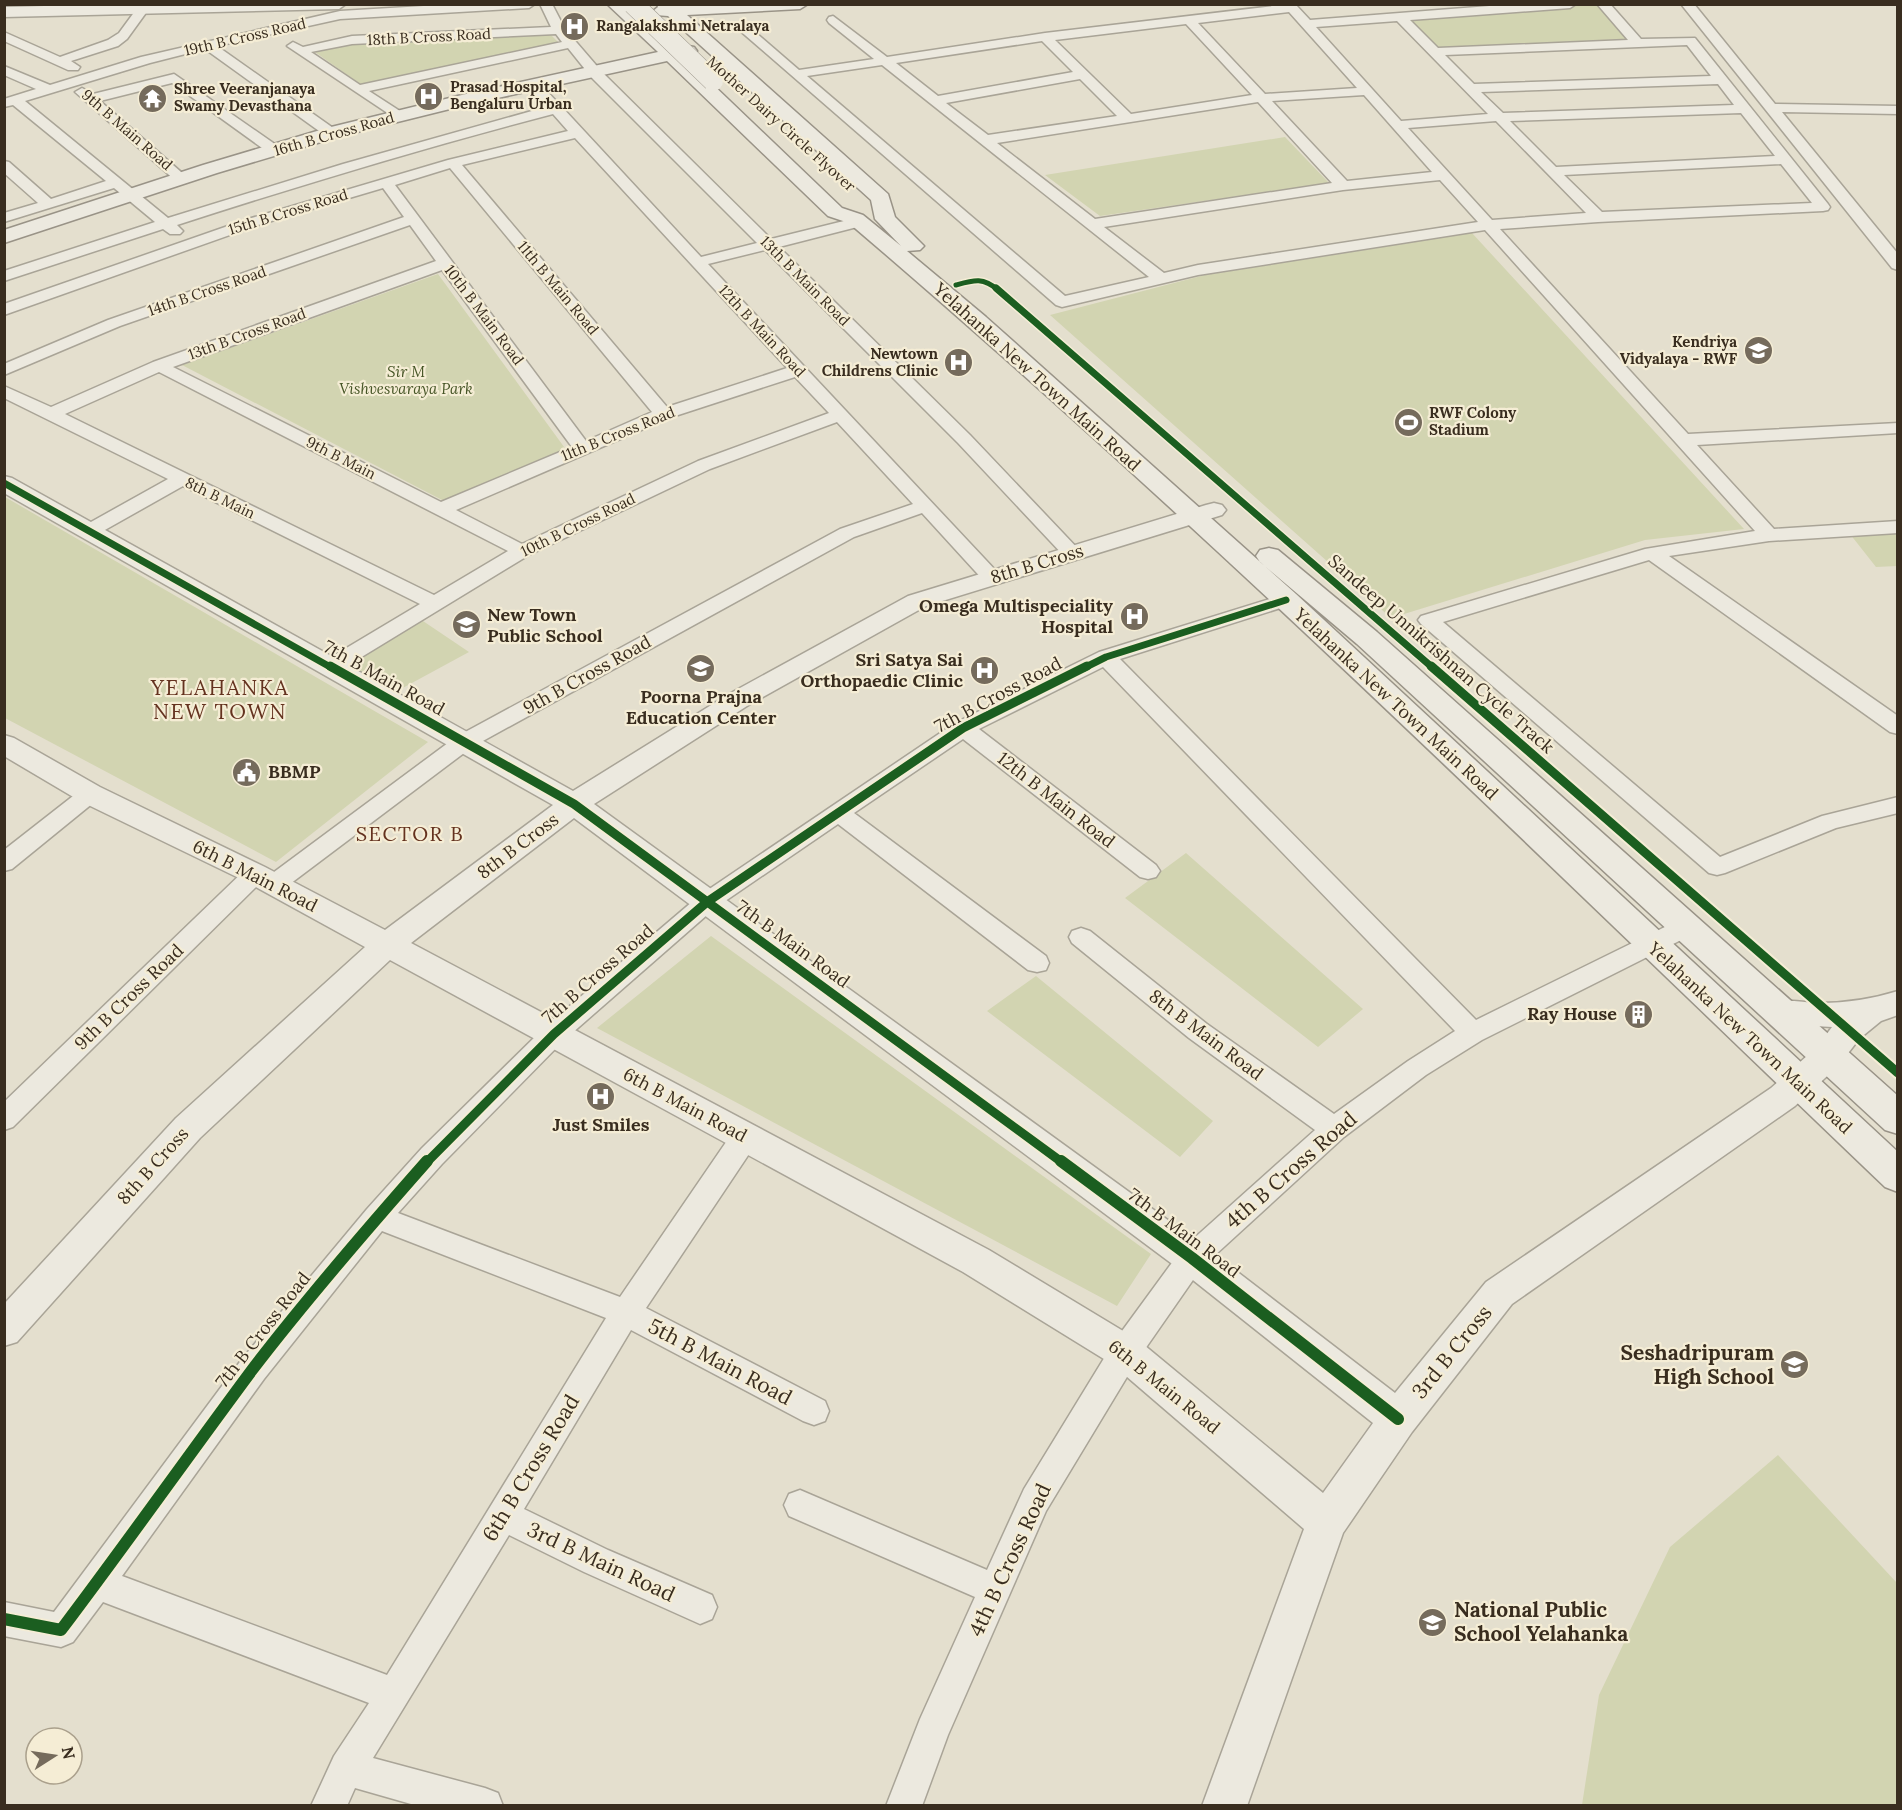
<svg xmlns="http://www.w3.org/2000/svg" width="1902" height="1810" font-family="Lora,serif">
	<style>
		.green { fill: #d2d4b1 }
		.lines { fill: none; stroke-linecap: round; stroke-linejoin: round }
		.minor-casing { stroke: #a9a497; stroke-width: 3 }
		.tertiary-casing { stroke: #a9a497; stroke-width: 3 }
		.secondary-casing { stroke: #999387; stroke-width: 3 }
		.minor { fill: #ece9df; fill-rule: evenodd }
		.tertiary { fill: #ece9df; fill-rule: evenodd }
		.secondary { fill: #ece9df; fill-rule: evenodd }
		.secondary-bridge-casing { stroke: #999387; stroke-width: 21; stroke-linecap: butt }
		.secondary-bridge { stroke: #ece9df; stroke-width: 20 }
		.cycleway-far3-casing { stroke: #f5edd5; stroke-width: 8 }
		.cycleway-far2-casing { stroke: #f5edd5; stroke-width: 10 }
		.cycleway-far1-casing { stroke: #f5edd5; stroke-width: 13 }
		.cycleway-casing { stroke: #f5edd5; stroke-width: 16 }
		.cycleway-far3 { stroke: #1b5e20; stroke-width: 5 }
		.cycleway-far2 { stroke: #1b5e20; stroke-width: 7 }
		.cycleway-far1 { stroke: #1b5e20; stroke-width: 9 }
		.cycleway { stroke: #1b5e20; stroke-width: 12 }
		.labels { text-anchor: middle; stroke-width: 4.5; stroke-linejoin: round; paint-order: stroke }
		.far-poi-label { font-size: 15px; font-weight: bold; fill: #392d1f; stroke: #f5edd5; text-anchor: start }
		.far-street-label { font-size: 15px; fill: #392d1f; stroke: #f5edd5 }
		.far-park-label { font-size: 15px; font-style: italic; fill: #465526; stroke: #f5edd5 }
		.street-label { font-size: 18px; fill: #392d1f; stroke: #f5edd5 }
		.poi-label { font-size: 18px; font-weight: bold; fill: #392d1f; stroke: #f5edd5; text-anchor: end }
		.neighbourhood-label { font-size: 20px; letter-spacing: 1.5px; fill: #64321f; stroke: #f5edd5 }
		.quarter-label { font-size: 21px; letter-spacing: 1.5px; fill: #64321f; stroke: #f5edd5 }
		.near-street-label { font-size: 21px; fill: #392d1f; stroke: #f5edd5 }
		.near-poi-label { font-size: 21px; font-weight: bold; fill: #392d1f; stroke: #f5edd5; text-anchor: end }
	</style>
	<rect width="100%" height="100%" fill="#e4dfce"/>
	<path class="green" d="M 1570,5 L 1603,5 L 1638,44 L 1435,52 L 1399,16 Z
		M 551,35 L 560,44 L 360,84 L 315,52 L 350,45 Z
		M 1285,137 L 1329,183 L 1100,216 L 1045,175 Z
		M 1472,233 L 1744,529 L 1645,540 L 1391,618 L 1050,315 L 1205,275 Z
		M 438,274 L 567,451 L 446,502 L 182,365 Z
		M 4,497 L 5,497 L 428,742 L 276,862 L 5,718 Z
		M 1897,531 L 1897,566 L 1876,567 L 1850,534 Z
		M 420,619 L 469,652 L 399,690 L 344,665 Z
		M 1186,853 L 1363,1009 L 1318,1047 L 1125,898 Z
		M 711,936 L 1151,1254 L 1117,1306 L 597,1028 Z
		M 1036,976 L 1213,1121 L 1180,1157 L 987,1011 Z
		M 1778,1455 L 1897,1583 L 1897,1805 L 1582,1805 L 1599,1695 L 1670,1547 Z"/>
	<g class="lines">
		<defs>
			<path id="minor" d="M 457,4 L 535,4 L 529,8 L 340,19 L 217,46 L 336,130 L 338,133 L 336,136 L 326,136 L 205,49 L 150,63 L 25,101 L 168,218 L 343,164 L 546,107 L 526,85 L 533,81 L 538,82 L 561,106 L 701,257 L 757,243 L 592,78 L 568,48 L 369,91 L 403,113 L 405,116 L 398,120 L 287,46 L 293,42 L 303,47 L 352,36 L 551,27 L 540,4 L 552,4 L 565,29 L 602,72 L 771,239 L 860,217 L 865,219 L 868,222 L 865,225 L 779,247 L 970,435 L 1082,553 L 1079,557 L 1065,557 L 958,443 L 765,250 L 708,264 L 999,574 L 1002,578 L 999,582 L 985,582 L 922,513 L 854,537 L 472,747 L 282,890 L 274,893 L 266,890 L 262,884 L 266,878 L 456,737 L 840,529 L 913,504 L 837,422 L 710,469 L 529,555 L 337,672 L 330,674 L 323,672 L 320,667 L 323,662 L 420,604 L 183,486 L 96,535 L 82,535 L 79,531 L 82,527 L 168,479 L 4,398 L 4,386 L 51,407 L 153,362 L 436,261 L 410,225 L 120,326 L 4,375 L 4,364 L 108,320 L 404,217 L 383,188 L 258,225 L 4,315 L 4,304 L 248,219 L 448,160 L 568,131 L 553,114 C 426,147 301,185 177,225 L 183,231 L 180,234 L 170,234 L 163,229 L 4,281 L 4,271 L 155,222 L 114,188 L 4,222 L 4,213 L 38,203 L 4,173 L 4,161 L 9,162 L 51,199 L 106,181 L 13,105 L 4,107 L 4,99 L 36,89 L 4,75 L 4,66 L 50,85 L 141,57 L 340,11 ZM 556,34 L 562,42 L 360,85 L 311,52 L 352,44 ZM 575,138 L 787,368 L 667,407 L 462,165 ZM 450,168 L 652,412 L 586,441 L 395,185 ZM 442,270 L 572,447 L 441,502 L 173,367 ZM 159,372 L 508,551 L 434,595 L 65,414 ZM 795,377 L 829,413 L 698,461 L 522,544 L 456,510 L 669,418 Z
				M 1290,4 L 1296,5 L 1310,20 L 1515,4 L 1576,4 L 1570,8 L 1410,20 L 1438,48 L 1628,40 L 1597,4 L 1610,4 L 1641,39 L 1695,38 L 1828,204 L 1830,207 L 1828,210 L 1823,211 L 1598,222 L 1500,229 L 1688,434 L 1898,423 L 1898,433 L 1697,445 L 1774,529 L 1898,521 L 1898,533 L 1769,541 L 1669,556 L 1898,716 L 1898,734 L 1890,732 L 1649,560 L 1443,622 L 1720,857 L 1822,816 L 1898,797 L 1898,813 L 1836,828 L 1725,873 L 1717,875 L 1709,873 L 1421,624 L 1418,620 L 1421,616 L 1645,549 L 1755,531 L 1485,230 L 1198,275 L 1062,307 L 1056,305 L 738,29 L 740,26 L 748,26 L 799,70 L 874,59 L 829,23 L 827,20 L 829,17 L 833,16 L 887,57 L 1045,33 ZM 1289,12 L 1357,88 L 1265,94 L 1198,23 ZM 1397,21 L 1488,114 L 1401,121 L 1316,27 ZM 1186,24 L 1252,95 L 1131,114 L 1055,40 ZM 1042,41 L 1073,72 L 938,96 L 896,63 ZM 1687,45 L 1711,76 L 1474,84 L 1445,55 ZM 882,65 L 1149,277 L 1065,296 L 807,76 ZM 1080,79 L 1117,116 L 988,135 L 946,103 ZM 1718,84 L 1734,105 L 1503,113 L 1481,92 ZM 1364,95 L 1432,172 L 1347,181 L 1272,101 ZM 1258,102 L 1332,183 L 1095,219 L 997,143 ZM 1741,113 L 1775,156 L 1556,167 L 1510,121 ZM 1496,121 L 1586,213 L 1492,220 L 1408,128 ZM 1781,164 L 1812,203 L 1602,212 L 1564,175 ZM 1440,180 L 1478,222 L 1198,265 L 1164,273 L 1104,227 L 1343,190 Z
				M 1681,4 L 1694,4 L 1775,104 L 1898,106 L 1898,114 L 1782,112 L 1898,254 L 1898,270 L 1892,268 Z
				M 142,6 L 148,10 L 127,39 L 118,46 L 71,61 L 80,67 L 78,70 L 68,70 L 4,41 L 4,32 L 60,57 L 108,40 L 119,33 L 138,7 Z
				M 174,74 L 279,147 L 281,150 L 279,153 L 269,153 L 172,83 L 100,101 L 189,179 L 187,182 L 177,182 L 75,92 L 82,88 L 93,94 Z
				M 1286,594 L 1293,596 L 1296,600 L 1293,604 L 1120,659 L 1476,1020 L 1677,921 L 1686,918 L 1695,921 L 1698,927 L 1695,933 L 1482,1040 L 1426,1075 L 1344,1137 L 1202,1267 L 1136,1362 L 1046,1511 L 948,1735 L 922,1806 L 886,1806 L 920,1719 L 975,1597 L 789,1516 L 784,1505 L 789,1494 L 800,1490 L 987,1570 L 1024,1489 L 1114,1342 L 1182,1249 L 1315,1130 L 1189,1038 L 1072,943 L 1069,937 L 1072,931 L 1081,928 L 1090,931 L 1207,1024 L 1334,1114 L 1408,1061 L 1455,1031 L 1103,667 L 979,729 L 1156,865 L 1160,871 L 1156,877 L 1148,879 L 1140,877 L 963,739 L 854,813 L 1046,956 L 1049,963 L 1046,970 L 1037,972 L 1028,970 L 838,824 L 715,908 L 563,1041 L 442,1164 L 398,1213 L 620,1297 L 735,1129 L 745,1126 L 755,1129 L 759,1137 L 755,1145 L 646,1308 L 825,1401 L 829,1411 L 825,1421 L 814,1425 L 803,1421 L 631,1330 L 524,1509 L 608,1550 L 712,1595 L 717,1607 L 712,1619 L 700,1624 L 584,1572 L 509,1535 L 373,1758 L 485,1788 L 498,1793 L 503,1806 L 418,1806 L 355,1788 L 347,1806 L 311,1806 L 334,1756 L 369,1703 L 103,1602 L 73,1642 L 61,1647 L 4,1636 L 4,1602 L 54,1612 L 242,1359 L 367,1209 L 422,1148 L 545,1027 L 699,896 L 955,723 L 1099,652 ZM 382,1231 L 606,1318 L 387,1675 L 122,1576 L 264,1379 Z
				M 90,786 L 98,789 L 101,794 L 98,799 L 12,869 L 4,871 L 4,850 L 82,789 Z
				M 255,866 L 263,868 L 267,874 L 263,880 L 13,1127 L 4,1130 L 4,1102 L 247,868 Z"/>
			<path id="tertiary" d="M 125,4 L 346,4 L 339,9 L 4,17 L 4,7 Z
				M 4,476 L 12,478 L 573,791 L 729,694 L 908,596 L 1206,505 L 1214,503 L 1222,505 L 1226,510 L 1222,515 L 926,606 L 747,706 L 594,804 L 1205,1247 L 1395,1393 L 1486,1282 L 1771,1088 L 1817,1047 L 1832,1027 L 1780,1024 L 1769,1021 L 1764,1012 L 1769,1003 C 1786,998 1802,1003 1820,1003 C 1847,1003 1872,999 1898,991 L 1898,1015 L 1881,1021 L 1859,1039 L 1839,1065 L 1795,1106 L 1512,1304 L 1412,1432 L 1343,1533 L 1247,1806 L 1202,1806 L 1304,1529 L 1112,1364 L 963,1272 L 390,960 L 200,1138 L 17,1342 L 4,1346 L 4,1304 L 176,1118 L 365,947 L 245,881 L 80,801 L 4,756 L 4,735 L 14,738 L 100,787 L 265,867 L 385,930 L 553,805 L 4,493 ZM 574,818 L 1179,1269 L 1373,1423 L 1323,1493 L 1138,1340 L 989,1250 L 411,943 Z"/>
			<path id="secondary" d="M 607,4 L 626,4 L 675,49 L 688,46 L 694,47 L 697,51 L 694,55 L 684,57 L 842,208 L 863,215 L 901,246 L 875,219 L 871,200 L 668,16 L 655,15 L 653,11 L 658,7 L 657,4 L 808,4 L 800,9 L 687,15 L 888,194 L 895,217 L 924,246 L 920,250 L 907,251 L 986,317 L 1296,594 L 1898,1152 L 1898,1192 L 1885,1187 C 1544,861 1208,529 849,223 L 828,216 L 667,61 L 466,105 L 341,136 L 217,173 L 4,243 L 4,230 L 203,165 L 327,128 L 466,94 L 658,52 Z
				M 1269,548 L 1278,550 L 1377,632 L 1898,1096 L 1898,1134 L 1885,1130 L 1357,644 L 1260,562 L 1256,556 L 1260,550 Z"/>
		</defs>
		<use href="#minor" class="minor-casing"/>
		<use href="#tertiary" class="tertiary-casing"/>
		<use href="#secondary" class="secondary-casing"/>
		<use href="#minor" class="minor"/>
		<use href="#tertiary" class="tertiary"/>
		<use href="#secondary" class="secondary"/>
		<defs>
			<path id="secondary-bridge" d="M 633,4 L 713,81"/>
		</defs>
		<use href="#secondary-bridge" class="secondary-bridge-casing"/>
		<use href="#secondary-bridge" class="secondary-bridge"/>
		<defs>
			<path id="cycleway-far3" d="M 956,285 C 974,280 983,277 998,290"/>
			<path id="cycleway-far2" d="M 996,288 L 1433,668
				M 4,483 L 332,668
				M 1084,668 L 1106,657 L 1286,600"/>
			<path id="cycleway-far1" d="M 330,666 L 574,804 L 1063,1163
				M 1431,666 L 1898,1073
				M 426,1163 L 554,1034 L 707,902 L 963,728 L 1087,666"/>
			<path id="cycleway" d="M 1061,1161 L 1192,1258 L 1398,1419
				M 4,1619 L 61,1630 C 126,1544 188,1456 252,1370 C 307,1298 367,1229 427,1161"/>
		</defs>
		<use href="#cycleway-far3" class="cycleway-far3-casing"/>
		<use href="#cycleway-far2" class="cycleway-far2-casing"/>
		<use href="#cycleway-far1" class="cycleway-far1-casing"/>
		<use href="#cycleway" class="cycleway-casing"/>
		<use href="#cycleway-far3" class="cycleway-far3"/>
		<use href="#cycleway-far2" class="cycleway-far2"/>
		<use href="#cycleway-far1" class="cycleway-far1"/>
		<use href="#cycleway" class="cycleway"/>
	</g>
	<defs>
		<symbol id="hospital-disc" viewBox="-11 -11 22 22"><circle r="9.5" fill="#756b5c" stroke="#f5edd5"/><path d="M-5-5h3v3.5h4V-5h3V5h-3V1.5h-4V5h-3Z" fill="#fff"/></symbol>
		<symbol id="temple-disc" viewBox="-11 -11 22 22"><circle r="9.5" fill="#756b5c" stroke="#f5edd5"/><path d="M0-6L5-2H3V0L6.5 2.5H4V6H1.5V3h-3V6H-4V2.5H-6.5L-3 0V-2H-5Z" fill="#fff"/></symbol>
		<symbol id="school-disc" viewBox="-11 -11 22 22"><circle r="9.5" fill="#756b5c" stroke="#f5edd5"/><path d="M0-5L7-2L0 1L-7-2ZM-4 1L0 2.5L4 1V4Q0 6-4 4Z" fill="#fff"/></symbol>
		<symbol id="stadium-disc" viewBox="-11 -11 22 22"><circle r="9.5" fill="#756b5c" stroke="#f5edd5"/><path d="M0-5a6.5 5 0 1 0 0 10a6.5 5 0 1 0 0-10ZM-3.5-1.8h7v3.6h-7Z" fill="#fff"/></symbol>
		<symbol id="civic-disc" viewBox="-11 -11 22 22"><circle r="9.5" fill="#756b5c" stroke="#f5edd5"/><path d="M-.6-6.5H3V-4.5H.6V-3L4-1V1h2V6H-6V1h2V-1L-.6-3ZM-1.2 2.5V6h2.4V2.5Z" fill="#fff"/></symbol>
		<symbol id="building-disc" viewBox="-11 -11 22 22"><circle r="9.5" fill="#756b5c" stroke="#f5edd5"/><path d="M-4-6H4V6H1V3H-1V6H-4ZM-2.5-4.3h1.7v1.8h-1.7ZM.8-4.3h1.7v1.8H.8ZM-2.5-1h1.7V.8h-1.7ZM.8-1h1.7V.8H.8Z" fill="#fff"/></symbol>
	</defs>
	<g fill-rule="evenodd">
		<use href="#hospital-disc" x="558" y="10" width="33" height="33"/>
		<use href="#hospital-disc" x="412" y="80" width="33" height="33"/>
		<use href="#temple-disc" x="136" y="82" width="33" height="33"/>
		<use href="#school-disc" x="1742" y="334" width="33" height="33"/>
		<use href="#hospital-disc" x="942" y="346" width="33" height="33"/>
		<use href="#stadium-disc" x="1392" y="406" width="33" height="33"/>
		<use href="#hospital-disc" x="1118" y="600" width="33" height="33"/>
		<use href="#school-disc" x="450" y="608" width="33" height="33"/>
		<use href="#school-disc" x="684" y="652" width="33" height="33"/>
		<use href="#hospital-disc" x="968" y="654" width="33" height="33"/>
		<use href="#civic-disc" x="230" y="756" width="33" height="33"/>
		<use href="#building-disc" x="1622" y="998" width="33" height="33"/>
		<use href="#hospital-disc" x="584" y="1080" width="33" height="33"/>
		<use href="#school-disc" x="1778" y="1348" width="33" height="33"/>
		<use href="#school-disc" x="1416" y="1606" width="33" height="33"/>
	</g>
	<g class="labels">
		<g class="far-poi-label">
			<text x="596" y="31">Rangalakshmi Netralaya</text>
			<text x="450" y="92">Prasad Hospital,<tspan x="450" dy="17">Bengaluru Urban</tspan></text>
			<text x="174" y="94">Shree Veeranjanaya<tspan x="174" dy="17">Swamy Devasthana</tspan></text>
			<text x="1737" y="347" text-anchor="end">Kendriya<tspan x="1737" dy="17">Vidyalaya - RWF</tspan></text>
			<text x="938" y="359" text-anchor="end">Newtown<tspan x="938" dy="17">Childrens Clinic</tspan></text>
			<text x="1429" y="418">RWF Colony<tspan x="1429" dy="17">Stadium</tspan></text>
		</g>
		<g class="far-street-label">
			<text transform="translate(245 37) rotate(-13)" y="5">19th B Cross Road</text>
			<text transform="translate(429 37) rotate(-3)" y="5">18th B Cross Road</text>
			<text transform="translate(781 124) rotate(42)" y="5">Mother Dairy Circle Flyover</text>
			<text transform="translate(127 130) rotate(41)" y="5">9th B Main Road</text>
			<text transform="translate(334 134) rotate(-16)" y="5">16th B Cross Road</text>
			<text transform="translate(288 212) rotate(-17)" y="5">15th B Cross Road</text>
			<text transform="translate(805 281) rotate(45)" y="5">13th B Main Road</text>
			<text transform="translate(558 288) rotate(50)" y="5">11th B Main Road</text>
			<text transform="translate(207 291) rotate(-19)" y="5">14th B Cross Road</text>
			<text transform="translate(484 315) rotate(53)" y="5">10th B Main Road</text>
			<text transform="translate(762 331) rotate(47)" y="5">12th B Main Road</text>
			<text transform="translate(247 334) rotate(-20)" y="5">13th B Cross Road</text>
			<text transform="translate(618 434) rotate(-22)" y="5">11th B Cross Road</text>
			<text transform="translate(341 458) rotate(27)" y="5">9th B Main</text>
			<text transform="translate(220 498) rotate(26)" y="5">8th B Main</text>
			<text transform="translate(578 525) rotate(-26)" y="5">10th B Cross Road</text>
		</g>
		<g class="far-park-label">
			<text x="406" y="377">Sir M<tspan x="406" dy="17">Vishvesvaraya Park</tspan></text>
		</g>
		<g class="street-label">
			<text transform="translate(1037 377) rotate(42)" y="6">Yelahanka New Town Main Road</text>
			<text transform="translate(1037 564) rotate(-17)" y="6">8th B Cross</text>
			<text transform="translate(1441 654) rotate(41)" y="6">Sandeep Unnikrishnan Cycle Track</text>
			<text transform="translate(587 675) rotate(-29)" y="6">9th B Cross Road</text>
			<text transform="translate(384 678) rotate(29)" y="6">7th B Main Road</text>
			<text transform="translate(998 695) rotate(-28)" y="6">7th B Cross Road</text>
			<text transform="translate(1396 704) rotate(43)" y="6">Yelahanka New Town Main Road</text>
			<text transform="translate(1056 800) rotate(38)" y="6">12th B Main Road</text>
			<text transform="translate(518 846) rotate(-37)" y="6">8th B Cross</text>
			<text transform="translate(255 876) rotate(27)" y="6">6th B Main Road</text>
			<text transform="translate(793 944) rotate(36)" y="6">7th B Main Road</text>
			<text transform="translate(598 974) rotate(-41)" y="6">7th B Cross Road</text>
			<text transform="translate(129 997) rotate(-44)" y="6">9th B Cross Road</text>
			<text transform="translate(1206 1035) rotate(37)" y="6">8th B Main Road</text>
			<text transform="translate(1750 1038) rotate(43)" y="6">Yelahanka New Town Main Road</text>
			<text transform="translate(685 1105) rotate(28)" y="6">6th B Main Road</text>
			<text transform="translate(153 1166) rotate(-48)" y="6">8th B Cross</text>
			<text transform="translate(1184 1233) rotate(37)" y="6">7th B Main Road</text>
			<text transform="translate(263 1330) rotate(-52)" y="6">7th B Cross Road</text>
			<text transform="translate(1164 1387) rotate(39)" y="6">6th B Main Road</text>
		</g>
		<g class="poi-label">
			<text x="1113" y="612">Omega Multispeciality<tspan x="1113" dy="21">Hospital</tspan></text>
			<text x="487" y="621" text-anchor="start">New Town<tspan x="487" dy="21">Public School</tspan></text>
			<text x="963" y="666">Sri Satya Sai<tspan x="963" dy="21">Orthopaedic Clinic</tspan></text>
			<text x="701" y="703" text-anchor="middle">Poorna Prajna<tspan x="701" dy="21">Education Center</tspan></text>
			<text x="268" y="778" text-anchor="start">BBMP</text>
			<text x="1617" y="1020">Ray House</text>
			<text x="601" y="1131" text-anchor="middle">Just Smiles</text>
		</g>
		<g class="neighbourhood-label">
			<text x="410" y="841">SECTOR B</text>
		</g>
		<g class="quarter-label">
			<text x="220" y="695">YELAHANKA<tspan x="220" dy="24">NEW TOWN</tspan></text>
		</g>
		<g class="near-street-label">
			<text transform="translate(1291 1170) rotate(-41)" y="7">4th B Cross Road</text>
			<text transform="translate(1452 1352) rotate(-51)" y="7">3rd B Cross</text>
			<text transform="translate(720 1362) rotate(28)" y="7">5th B Main Road</text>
			<text transform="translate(531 1468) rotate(-59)" y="7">6th B Cross Road</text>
			<text transform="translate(1010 1560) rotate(-65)" y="7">4th B Cross Road</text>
			<text transform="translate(601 1562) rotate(25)" y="7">3rd B Main Road</text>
		</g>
		<g class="near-poi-label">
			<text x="1774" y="1360">Seshadripuram<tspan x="1774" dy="24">High School</tspan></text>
			<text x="1454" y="1617" text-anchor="start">National Public<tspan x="1454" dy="24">School Yelahanka</tspan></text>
		</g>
	</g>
	<rect width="1902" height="1810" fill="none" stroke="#392d1f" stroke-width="12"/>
	<g transform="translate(54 1756) rotate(78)"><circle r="28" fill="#f5edd5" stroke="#aaa08c" stroke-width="1.5"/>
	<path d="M0-4.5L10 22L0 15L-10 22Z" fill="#756b5c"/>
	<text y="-9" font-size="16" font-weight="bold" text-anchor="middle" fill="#392d1f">N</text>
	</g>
</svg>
